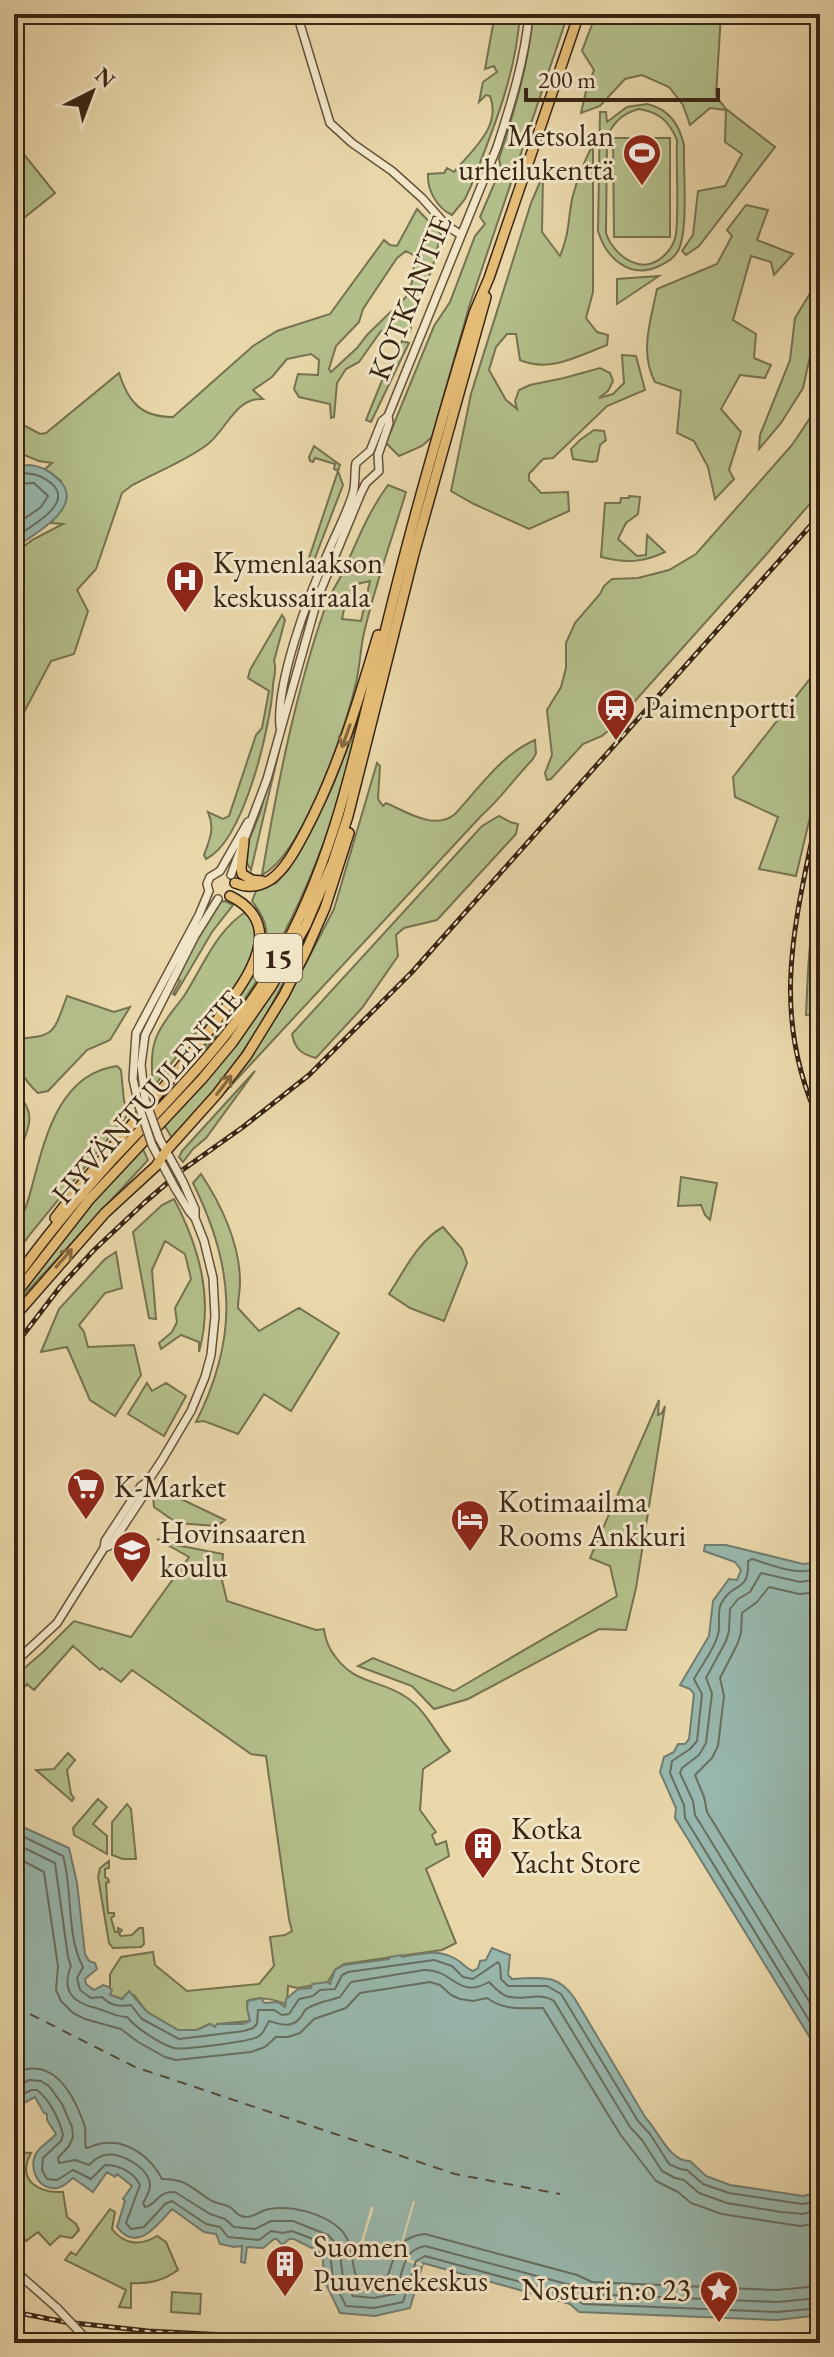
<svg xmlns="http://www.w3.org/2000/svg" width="834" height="2357" font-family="'EB Garamond',serif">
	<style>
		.green { fill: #b3bf8b; stroke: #767250; stroke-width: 2; fill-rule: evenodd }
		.water { fill: #98b8ae; stroke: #727d70; stroke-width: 2 }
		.pier { fill: #e9d7aa }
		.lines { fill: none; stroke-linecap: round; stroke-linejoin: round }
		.shore { stroke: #686e61; stroke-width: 2 }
		.ferry { stroke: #514a3a; stroke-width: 2; stroke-dasharray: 10 8; stroke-linecap: butt }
		.tertiary-casing { stroke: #65523a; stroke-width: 10 }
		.trunk-casing { stroke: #392514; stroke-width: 12 }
		.tertiary { stroke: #f1e5c8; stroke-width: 7 }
		.trunk { stroke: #e4bc75; stroke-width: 9 }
		.rail-casing { stroke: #392514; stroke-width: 5 }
		.rail { stroke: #f1e5c8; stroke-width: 2; stroke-dasharray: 6; stroke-linecap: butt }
		.tertiary-bridge-casing { stroke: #65523a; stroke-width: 10; stroke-linecap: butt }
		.tertiary-bridge { stroke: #f1e5c8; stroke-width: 7 }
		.oneway { stroke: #866940 }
		.labels { text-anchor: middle; stroke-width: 6; stroke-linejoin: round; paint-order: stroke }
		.shield { fill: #f1e5c8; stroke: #705f4a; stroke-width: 2 }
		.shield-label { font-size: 28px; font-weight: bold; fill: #392514 }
		.poi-label { font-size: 30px; fill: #392514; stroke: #f1e5c8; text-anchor: start }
		.street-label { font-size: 30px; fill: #392514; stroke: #f1e5c8 }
	</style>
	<rect width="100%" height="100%" fill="#e9d7aa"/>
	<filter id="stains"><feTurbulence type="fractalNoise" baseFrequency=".0025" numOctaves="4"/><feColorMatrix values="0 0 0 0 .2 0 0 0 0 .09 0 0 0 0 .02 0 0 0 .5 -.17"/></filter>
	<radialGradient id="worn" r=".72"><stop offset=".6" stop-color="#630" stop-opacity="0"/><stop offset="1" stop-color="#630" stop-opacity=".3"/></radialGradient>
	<path class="green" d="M 495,14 L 520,14 C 516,75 493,130 471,186 L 465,199 L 452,215 C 437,208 427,190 428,174 L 444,173 L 447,168 L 454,172 C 471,151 502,127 490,96 L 486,95 L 479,102 L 483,82 L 497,72 L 494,66 L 485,69 Z
		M 533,14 L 568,14 L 469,307 L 432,437 L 422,446 L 399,456 L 386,443 L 434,326 L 450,302 L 475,236 L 485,224 L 480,217 L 501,168 L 499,159 C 514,112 529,64 533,14 Z
		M 596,14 L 721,14 L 716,96 L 726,109 L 775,147 L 699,246 L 686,255 L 682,251 L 693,235 L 698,191 L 725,186 L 742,154 L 725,142 L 726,110 L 710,108 L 690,125 L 683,105 L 669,87 L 642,75 L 625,79 L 600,106 L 581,113 L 586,91 L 594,70 L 582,51 Z
		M 647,104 C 669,109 679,124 684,145 C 683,170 689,230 678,251 C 674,258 666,263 659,266 C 630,280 606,258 598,231 L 600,112 L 606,112 L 607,122 L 627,107 ZM 639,109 C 659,112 669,121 677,140 C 676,170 679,206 676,234 C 673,252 654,270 635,263 C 622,259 610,246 606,233 L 607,137 C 613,122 623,113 639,109 Z
		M 613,138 L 670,138 L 670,237 L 614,237 Z
		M 14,142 L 55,193 L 14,226 Z
		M 593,144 L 593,292 L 586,318 L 597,332 L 608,335 L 607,345 C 578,356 550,373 520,360 L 516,334 L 507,334 L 496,347 L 489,370 L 506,400 L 517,409 L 515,401 L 519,390 L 530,385 L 564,378 L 600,368 L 610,373 L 613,381 L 608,391 L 599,398 L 613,394 L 624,383 L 622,355 L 636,356 L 645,390 L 607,406 L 553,458 L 543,459 L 529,474 L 529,480 L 541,493 L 568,492 L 569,511 L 529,529 L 474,504 L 451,491 L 471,394 L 531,203 L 543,175 L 542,232 L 560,256 C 569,235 568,221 572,199 C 577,179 584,162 593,144 Z
		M 746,205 L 768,210 L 757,240 L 793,254 L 774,275 L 771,262 L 751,256 L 733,320 L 756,334 L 754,358 L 771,365 L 765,378 L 740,375 L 721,409 L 741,432 L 729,470 L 734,479 L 715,499 L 708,467 L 694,441 L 677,433 L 681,391 L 655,382 C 639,352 651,320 657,289 L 717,264 L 732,236 L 727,230 Z
		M 417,209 L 441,234 L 433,266 L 413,316 L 410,332 L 381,331 L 359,362 L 346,369 L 337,383 L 334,417 L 331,418 L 330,404 L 299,397 L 294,389 L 298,374 L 318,375 L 319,360 L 311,354 L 287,359 L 272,377 L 253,390 L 263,399 C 236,397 226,430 208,444 C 188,460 154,473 131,486 L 122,493 L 96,569 L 77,590 L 88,611 L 74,654 L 51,661 L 14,731 L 14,554 L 32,540 L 63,524 L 50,523 L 53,521 L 61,481 L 45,469 L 52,463 L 39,461 L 14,451 L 14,420 L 40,434 L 46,433 L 119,373 C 128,402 141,417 173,417 L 253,346 L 277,331 L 330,314 L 384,240 L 390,245 L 397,246 ZM 406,251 L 415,256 L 412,282 L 406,297 L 367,335 L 357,348 L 331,372 L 329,369 L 336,346 L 359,322 L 363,309 L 397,258 Z
		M 659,276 L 617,304 L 617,279 Z
		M 820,277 L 820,311 L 803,388 L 781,423 L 759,449 L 760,435 L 790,360 L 795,318 Z
		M 402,341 L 409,343 L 371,422 L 366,420 L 383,378 Z
		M 820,394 L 820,492 L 764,557 L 609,730 L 602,736 L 583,744 L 551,779 L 547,780 L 545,773 L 552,755 L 547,710 L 561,687 L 566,668 L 566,643 L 575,623 L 600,594 L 604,586 L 612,579 L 638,578 L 669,570 L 696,554 L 792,445 L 812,415 Z
		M 594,430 L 604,431 L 606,440 L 600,445 L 597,461 L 592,462 L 573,459 L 571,449 L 580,440 Z
		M 314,446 L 340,465 L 338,471 L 343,485 L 313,563 L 308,561 L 338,471 L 334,469 L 335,464 L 315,458 L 313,462 L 310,461 L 309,457 Z
		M 388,485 L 406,492 C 392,539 375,585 364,633 C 360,650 360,669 355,687 C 345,730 302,855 262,875 C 277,786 296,690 326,605 C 330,593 338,583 343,572 C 357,542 368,512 388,485 ZM 370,581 L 361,621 L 342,619 L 345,604 L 357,584 Z
		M 629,496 L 640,497 L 638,514 L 626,523 L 618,539 L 637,556 L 646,555 L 647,535 L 665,552 C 642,563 625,563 601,557 L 605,503 L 620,503 L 621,498 L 629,498 Z
		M 282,615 L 285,620 L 274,661 C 277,669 274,676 273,685 C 271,725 244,841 206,859 L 204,855 C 210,839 215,828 208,812 L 223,819 L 229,816 L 256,735 L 262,728 L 269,691 L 248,678 L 250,670 Z
		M 820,666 L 820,775 L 796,876 L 759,869 L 778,817 L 735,797 L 733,777 Z
		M 359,718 C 349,760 339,802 324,842 C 292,928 245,1016 176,1078 C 197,1050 271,962 266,929 C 265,919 258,909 252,901 L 256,891 L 276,883 L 289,869 L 312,829 L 333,785 Z
		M 282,731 L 283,734 L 251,870 L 247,863 L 248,843 L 260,813 Z
		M 535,740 L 536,753 L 533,759 C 515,778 500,799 481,816 L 224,1093 L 288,998 L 334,909 L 377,763 L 380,766 L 378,799 L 383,806 L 386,803 C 407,812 435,831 455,814 C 479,788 502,754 535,740 Z
		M 499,816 L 510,822 L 518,824 L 516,834 L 437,920 L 404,928 L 396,935 L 398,956 L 362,1008 L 316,1058 C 301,1054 295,1049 292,1034 L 482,826 Z
		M 820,893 L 820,926 L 815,946 L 812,1016 L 806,1015 C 808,974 808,933 820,893 Z
		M 322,898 C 296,961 266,1023 225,1077 C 209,1099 190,1118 172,1138 L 163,1123 L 215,1067 Z
		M 225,901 L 233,905 L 212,932 L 175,995 L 173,994 L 180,981 L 177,979 L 182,966 L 219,902 Z
		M 247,911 L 257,929 L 254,948 L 247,967 L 212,1022 L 192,1036 L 153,1088 C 152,1072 150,1054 156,1038 C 162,1022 174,1010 184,996 C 202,968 217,929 247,911 Z
		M 67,996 L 114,1012 L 130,1007 L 110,1040 L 87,1050 L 48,1091 L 38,1093 C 22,1079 14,1061 14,1039 C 56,1036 53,1034 67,996 Z
		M 117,1066 L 121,1070 L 124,1101 L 129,1113 L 31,1233 L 14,1256 C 14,1250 13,1242 14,1237 C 19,1224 25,1211 29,1197 C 43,1148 55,1074 117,1066 Z
		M 255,1071 L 206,1138 L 193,1149 L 183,1162 L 179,1157 L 182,1151 Z
		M 14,1099 L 22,1099 C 38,1120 24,1134 18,1157 L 14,1156 Z
		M 142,1147 L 148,1160 L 14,1306 C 16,1281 119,1172 142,1147 Z
		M 201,1174 C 221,1204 240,1244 240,1282 C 240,1291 238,1299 238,1308 L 259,1331 L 299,1308 L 339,1333 L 291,1411 L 264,1394 L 238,1434 L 204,1421 L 196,1422 C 239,1337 235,1268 193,1183 Z
		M 681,1177 L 717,1183 L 710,1220 L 705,1215 L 701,1205 L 678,1206 Z
		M 174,1199 C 199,1247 214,1298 199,1352 L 199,1342 L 181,1335 L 161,1349 L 159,1343 L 172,1332 L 177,1322 L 175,1308 L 191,1279 L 185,1254 L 165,1241 L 152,1270 L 156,1319 L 149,1318 L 133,1232 L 162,1205 Z
		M 443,1227 L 462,1249 L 467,1263 L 444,1321 L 410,1308 L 389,1294 C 404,1271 419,1240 443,1227 Z
		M 116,1252 L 122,1288 L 105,1293 L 79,1325 L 84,1332 L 88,1347 L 134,1345 L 141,1375 L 115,1416 L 90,1400 L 67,1347 L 41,1352 L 59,1309 L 105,1259 Z
		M 147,1383 L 152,1391 L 166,1383 L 186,1396 L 164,1436 L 128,1414 Z
		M 659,1400 L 658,1415 L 662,1413 L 665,1406 L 636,1588 L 626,1630 L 599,1629 L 468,1699 L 434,1709 L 412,1686 L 358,1666 L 373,1658 L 454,1691 L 617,1596 L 610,1566 L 590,1558 Z
		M 156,1487 L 225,1520 L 217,1526 L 177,1523 L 154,1507 L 153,1496 Z
		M 157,1539 L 176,1545 L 223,1554 L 221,1576 L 227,1601 L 316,1630 L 324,1629 C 325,1638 327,1644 332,1652 C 354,1686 378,1678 406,1697 C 425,1709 436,1734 450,1751 L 423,1769 L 420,1810 L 436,1832 L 432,1835 L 436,1845 L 446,1841 L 449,1856 L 426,1869 L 456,1943 L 442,1950 L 344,1964 L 335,1970 L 327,1983 L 298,1988 L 288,1986 L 287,2005 C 275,1999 259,1996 247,2001 L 250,2021 L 217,2024 L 216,2027 L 209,2024 L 197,2030 L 178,2030 L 147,2012 L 134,1995 L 122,1999 L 110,1995 L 110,1974 L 121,1957 L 153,1952 L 155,1965 L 187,1991 L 259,1984 L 274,1966 L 270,1937 L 285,1935 L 292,1931 L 289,1919 L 266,1756 L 251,1754 L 132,1670 L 121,1682 L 102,1668 L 100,1670 L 73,1646 L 34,1690 L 27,1684 L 17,1696 L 14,1693 L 14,1677 L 42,1653 L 74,1621 L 131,1637 L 189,1557 Z
		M 68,1753 L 75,1760 L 67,1770 L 71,1794 L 74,1798 L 72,1801 L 36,1770 L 54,1769 Z
		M 98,1799 L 107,1807 L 93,1824 L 107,1836 L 107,1854 L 74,1835 L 73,1828 Z
		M 127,1804 L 131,1809 L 136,1859 L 123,1859 L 112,1855 L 112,1822 Z
		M 109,1861 L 109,1868 L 105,1869 L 105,1877 L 108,1879 L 109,1882 L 106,1883 L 108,1913 L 114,1913 L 114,1916 L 111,1918 L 115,1932 L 118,1932 L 118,1928 L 122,1930 L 119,1934 L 121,1936 L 132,1935 L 139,1928 L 143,1928 L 144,1944 L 141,1947 L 113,1948 L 109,1943 L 98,1877 L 100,1868 Z
		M 14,2152 L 31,2153 C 16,2181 39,2193 63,2192 L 67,2217 L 76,2224 L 79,2230 L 72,2238 L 60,2236 L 50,2245 L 38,2232 L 26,2241 L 14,2223 L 14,2210 L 18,2207 L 14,2196 Z
		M 110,2209 L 115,2212 L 112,2229 C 124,2245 141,2246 157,2236 L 166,2242 L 178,2270 C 163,2281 149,2284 131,2283 L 131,2308 L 119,2307 L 126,2290 L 65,2260 L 71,2252 L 76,2255 Z
		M 172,2292 L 201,2294 L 200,2314 L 171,2312 Z"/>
	<path class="water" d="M 30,465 C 42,466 50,471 58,479 C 88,506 33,535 14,548 L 14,466 Z
		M 705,1545 L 726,1545 L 803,1564 L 812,1563 L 820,1558 L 820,2054 L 675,1818 L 676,1808 L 660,1772 L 664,1757 L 674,1752 L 678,1744 L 685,1744 L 689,1739 L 694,1694 L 690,1689 L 680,1685 L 709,1636 L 713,1601 L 729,1579 L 737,1580 L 741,1570 L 735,1562 L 704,1551 Z
		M 14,1823 L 69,1848 L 77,1883 L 85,1954 L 89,1961 L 95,1963 L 97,1969 L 85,1979 L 86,1984 L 94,1990 L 103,1985 L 109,1987 L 112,1990 L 110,1995 L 122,1999 L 129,1991 L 147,2012 L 178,2030 L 197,2030 L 210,2024 L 215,2027 L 217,2024 L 243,2024 L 250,2021 L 247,2008 L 248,2001 L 261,1998 L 264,2003 L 278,2002 L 285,2007 L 286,1999 L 298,1989 L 311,1988 L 312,1984 L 328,1982 L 330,1984 L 335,1970 L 344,1965 L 389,1959 L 390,1957 L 401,1955 L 402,1957 C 421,1954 438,1948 456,1959 C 463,1963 465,1968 473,1971 L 478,1968 L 480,1961 L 486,1960 L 492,1948 L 510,1955 L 508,1975 L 512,1979 C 540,1978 557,1972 575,1999 L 645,2117 C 659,2132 670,2162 690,2161 L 706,2176 L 730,2185 L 803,2196 L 811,2194 L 817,2186 L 820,2173 L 820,2315 L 777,2320 L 579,2312 L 570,2304 L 423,2263 L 410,2308 L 375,2316 L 340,2313 L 325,2282 L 322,2253 L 294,2239 L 289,2239 L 282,2245 L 277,2239 L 274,2239 L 263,2248 L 247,2247 L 245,2263 L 241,2262 L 242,2246 L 234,2247 L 220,2244 L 216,2234 L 204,2232 L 172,2209 C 158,2224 137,2254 117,2227 L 125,2201 L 123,2199 L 132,2186 L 117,2174 L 115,2177 L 107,2172 L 93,2192 L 73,2178 C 68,2182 64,2187 57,2188 C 38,2191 27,2167 37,2152 C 42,2145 51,2140 56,2134 L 47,2120 L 47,2114 L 44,2113 L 35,2097 L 14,2108 Z"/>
	<path class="pier" d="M 413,2201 L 415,2201 L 399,2256 L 423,2264 L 422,2266 L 359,2248 L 371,2207 L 374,2207 L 362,2246 L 397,2256 Z"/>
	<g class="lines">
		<path class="shore" d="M 14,473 C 30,473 38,473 51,483 C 76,504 29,527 14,538
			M 14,484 L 34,483 L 48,496 L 41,507 L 14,526
			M 820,1567 C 801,1578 772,1565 752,1559 L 748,1561 C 750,1594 732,1581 721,1604 C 717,1613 720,1620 719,1629 C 718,1644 701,1666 694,1679 L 702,1694 L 697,1741 L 690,1749 L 672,1761 L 670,1773 L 684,1805 L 685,1818 L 820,2038
			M 820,1579 L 800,1582 L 761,1573 L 750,1592 L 738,1599 L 730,1609 L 729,1631 L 726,1641 L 706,1678 L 712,1693 L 706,1743 L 699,1755 L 682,1768 L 680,1773 L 693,1801 L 695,1815 L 820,2019
			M 820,1592 L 799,1594 L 769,1587 L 757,1602 L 742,1613 L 741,1633 L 737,1645 L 720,1678 L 724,1696 L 718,1746 L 712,1758 L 695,1775 L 704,1797 L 707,1812 L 820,1996
			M 14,1832 L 63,1856 C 73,1890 66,1936 83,1967 L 77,1978 L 80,1990 L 91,1998 L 102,1997 C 111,2006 119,2007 131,2005 L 142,2019 L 179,2039 L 244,2031 L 253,2028 L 257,2024 L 258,2010 L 274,2010 L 282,2015 L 289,2014 L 299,1999 L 313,1996 L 320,1990 L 335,1989 L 342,1975 L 348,1972 L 434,1960 L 452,1966 L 463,1977 L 473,1979 L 498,1962 L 500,1965 L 501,1979 L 508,1986 L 547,1986 L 561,1994 L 638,2121 L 650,2134 L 669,2164 L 680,2169 L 687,2170 L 703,2184 L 729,2193 L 802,2204 L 814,2202 L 820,2196
			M 14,1843 L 55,1863 L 68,1957 L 71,1966 C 61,1991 73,2003 96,2008 C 107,2011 115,2017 127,2017 C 136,2028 160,2044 174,2048 C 182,2050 251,2042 259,2036 C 264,2033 266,2026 269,2021 C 280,2024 291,2029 300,2018 C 305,2013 302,2011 308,2008 C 318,2002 329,2001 340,1997 L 351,1982 L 424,1970 C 454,1969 457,2000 489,1982 C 494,1987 499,1993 506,1996 C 522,2002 539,1991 554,2001 L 630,2127 L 642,2140 L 662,2171 L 675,2178 L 684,2180 L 699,2193 L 727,2203 L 781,2212 L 803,2214 L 820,2210
			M 14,1856 L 44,1872 L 58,1966 L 56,1990 L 61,2001 L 73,2013 L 85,2019 L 121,2029 L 138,2042 L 165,2057 L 176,2060 L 251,2052 L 265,2047 L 276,2037 L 288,2037 L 300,2033 L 314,2019 L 346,2008 L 360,1993 L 430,1982 L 440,1985 L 451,1995 L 460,1999 L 473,2001 L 487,1998 C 505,2011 522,2008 543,2008 L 620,2134 L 656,2181 L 678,2192 L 691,2203 L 722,2214 L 800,2226 L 820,2223
			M 14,2074 C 52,2054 73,2093 84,2124 C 87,2132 84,2141 86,2148 C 92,2147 98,2143 105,2143 C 129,2140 152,2159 162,2179 C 188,2179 192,2189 212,2201 C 218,2204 224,2204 230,2207 C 233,2209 236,2213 239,2215 C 250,2221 258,2211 269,2209 C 291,2205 322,2213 339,2228 C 357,2244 348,2268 361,2285 L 385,2283 C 395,2260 393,2237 425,2234 L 577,2275 L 592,2282 L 776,2290 L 820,2286
			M 14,2088 L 29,2080 L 41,2081 L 49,2086 L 62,2104 L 72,2127 L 73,2137 L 69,2146 L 58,2158 L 59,2163 L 75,2160 L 89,2165 C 93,2161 98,2156 105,2155 C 121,2152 149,2168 150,2185 C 150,2192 146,2197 143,2203 L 145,2207 C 158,2204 157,2191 175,2192 L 210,2214 L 225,2219 L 234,2227 L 255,2229 L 271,2221 L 293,2221 L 328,2235 L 339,2247 L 343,2277 L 353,2296 L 374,2298 L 395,2294 C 403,2276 401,2250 425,2246 L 574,2286 L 587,2294 L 777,2302 L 820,2298
			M 14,2099 L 31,2090 L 37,2090 C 50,2100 60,2121 63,2135 L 61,2141 L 43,2158 L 42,2170 L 47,2179 L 57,2180 L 73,2170 L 91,2179 L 105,2165 C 119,2165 134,2172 140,2185 L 126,2223 L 131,2229 L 144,2227 L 165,2204 L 172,2201 L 206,2224 L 220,2227 L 228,2237 L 259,2240 L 271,2231 L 283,2233 L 292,2231 L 323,2243 L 330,2251 L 333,2280 L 346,2306 L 374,2308 L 403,2302 L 416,2261 L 425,2256 L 572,2296 L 583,2304 L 777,2312 L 820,2308"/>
		<path class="ferry" d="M 14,2006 L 135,2067 L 455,2174 L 560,2194"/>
		<defs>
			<path id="tertiary" d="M 297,14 L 330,123 L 352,143 L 392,171 L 422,198 L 446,225 L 461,235
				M 280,727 C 276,682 308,597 327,555 C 335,535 347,514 353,493 C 356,483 354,473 356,463 L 370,451 L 382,421 L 388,416 L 497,147 C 511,104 525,59 529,14
				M 231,875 L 267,779 L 318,597 L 361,493 L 366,483 L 379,471 L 378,455 L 389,423 L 388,416
				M 145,1099 L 141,1065 L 145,1035 L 195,936 L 218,899
				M 139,1106 L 133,1079 L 136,1033 L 199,915 L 209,891 L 207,884 L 210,877 L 220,871 L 248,822
				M 159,1138 L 175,1167
				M 152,1145 L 167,1173
				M 175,1188 L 189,1211 L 195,1218
				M 104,1548 L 111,1545 L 147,1490 L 148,1481
				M 14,1663 L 57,1623 L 104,1548 L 105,1541 L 141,1486 L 148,1481 L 162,1460 L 191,1411 L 205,1377 L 211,1355 L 215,1316 L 213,1278 L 204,1241 L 195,1218 L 195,1209 L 183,1182
				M 14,2270 L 57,2308"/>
			<path id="trunk" d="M 244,841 L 241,868 L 242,874 L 252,880 L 262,881
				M 235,883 C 247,888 259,887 270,880 C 286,869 297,847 306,830 C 338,769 358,702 378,635
				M 55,1218 C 108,1147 171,1085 222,1013 C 236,993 255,969 259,944 C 263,921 249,905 230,896
				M 14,1281 C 44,1238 78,1198 113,1159 C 171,1097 231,1039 275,964 C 336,860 357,743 386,628 C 412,522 442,417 474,313 L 489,278 L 579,14
				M 14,1296 L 89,1200 L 202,1079 L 232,1043 L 271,987 L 306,925 L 333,862 L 348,816 L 414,554 L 486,297
				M 14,1317 L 105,1213 L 156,1166 L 166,1151 L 217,1094 L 247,1055 L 284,995 L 306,951 L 325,908 L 349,833"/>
		</defs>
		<use href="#tertiary" class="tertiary-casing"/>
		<use href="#trunk" class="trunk-casing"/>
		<use href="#tertiary" class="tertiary"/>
		<use href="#trunk" class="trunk"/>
		<defs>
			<path id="rail" d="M 820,801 C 797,916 767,1010 820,1123
				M 14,1347 L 60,1287 L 94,1250 L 144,1203 L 181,1171 L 243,1127 L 309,1075 L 412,972 L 820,515
				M 14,2312 L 65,2322 L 148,2331 L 379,2343"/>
		</defs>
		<use href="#rail" class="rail-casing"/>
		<use href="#rail" class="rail"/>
		<defs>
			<path id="tertiary-bridge" d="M 145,1099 L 159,1138
				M 139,1106 L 152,1145
				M 175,1167 L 183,1182
				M 167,1173 L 175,1188
				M 57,2308 L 90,2343"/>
		</defs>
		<use href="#tertiary-bridge" class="tertiary-bridge-casing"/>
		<use href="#tertiary-bridge" class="tertiary-bridge"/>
	</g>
	<defs><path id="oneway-shaft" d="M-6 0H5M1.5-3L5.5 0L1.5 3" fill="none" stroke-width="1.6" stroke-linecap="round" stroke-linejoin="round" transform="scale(2)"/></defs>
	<g class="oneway">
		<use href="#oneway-shaft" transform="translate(346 736) rotate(110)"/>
		<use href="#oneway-shaft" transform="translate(224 1085) rotate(-52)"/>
		<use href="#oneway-shaft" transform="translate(64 1258) rotate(-49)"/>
	</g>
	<defs>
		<symbol id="stadium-pin" viewBox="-11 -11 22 30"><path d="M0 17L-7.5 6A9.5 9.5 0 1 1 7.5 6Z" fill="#8f2418" stroke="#f1e5c8"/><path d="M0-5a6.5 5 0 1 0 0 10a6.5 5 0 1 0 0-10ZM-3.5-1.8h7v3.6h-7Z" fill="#fff"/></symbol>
		<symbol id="hospital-pin" viewBox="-11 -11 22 30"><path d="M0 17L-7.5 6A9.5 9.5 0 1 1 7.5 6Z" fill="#8f2418" stroke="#f1e5c8"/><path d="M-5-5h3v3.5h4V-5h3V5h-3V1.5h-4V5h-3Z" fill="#fff"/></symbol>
		<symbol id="station-pin" viewBox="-11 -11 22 30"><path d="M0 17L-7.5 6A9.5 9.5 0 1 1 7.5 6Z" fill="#8f2418" stroke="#f1e5c8"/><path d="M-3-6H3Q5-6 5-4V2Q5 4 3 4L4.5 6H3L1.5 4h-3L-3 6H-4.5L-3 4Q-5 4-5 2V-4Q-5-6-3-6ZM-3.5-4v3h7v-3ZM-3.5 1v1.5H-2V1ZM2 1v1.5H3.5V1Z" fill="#fff"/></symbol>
		<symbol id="supermarket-pin" viewBox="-11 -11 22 30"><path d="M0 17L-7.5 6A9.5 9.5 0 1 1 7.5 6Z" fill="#8f2418" stroke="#f1e5c8"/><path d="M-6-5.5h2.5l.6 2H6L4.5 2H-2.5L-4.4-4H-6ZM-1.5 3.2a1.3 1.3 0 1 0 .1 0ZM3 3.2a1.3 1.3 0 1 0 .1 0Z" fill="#fff"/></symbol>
		<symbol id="hotel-pin" viewBox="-11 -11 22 30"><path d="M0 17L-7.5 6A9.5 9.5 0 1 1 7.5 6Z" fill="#8f2418" stroke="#f1e5c8"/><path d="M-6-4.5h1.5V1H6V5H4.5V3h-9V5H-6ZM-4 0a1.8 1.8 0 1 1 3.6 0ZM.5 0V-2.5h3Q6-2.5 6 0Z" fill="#fff"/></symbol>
		<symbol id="school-pin" viewBox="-11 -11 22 30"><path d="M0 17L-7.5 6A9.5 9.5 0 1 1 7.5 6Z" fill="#8f2418" stroke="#f1e5c8"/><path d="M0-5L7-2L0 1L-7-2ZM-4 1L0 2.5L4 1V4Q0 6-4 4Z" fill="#fff"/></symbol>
		<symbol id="building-pin" viewBox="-11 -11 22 30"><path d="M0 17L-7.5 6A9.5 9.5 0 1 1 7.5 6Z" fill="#8f2418" stroke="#f1e5c8"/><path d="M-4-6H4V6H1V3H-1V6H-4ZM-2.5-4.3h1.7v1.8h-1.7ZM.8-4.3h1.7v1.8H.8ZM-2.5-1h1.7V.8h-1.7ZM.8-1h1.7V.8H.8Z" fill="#fff"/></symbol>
		<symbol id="sight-pin" viewBox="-11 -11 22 30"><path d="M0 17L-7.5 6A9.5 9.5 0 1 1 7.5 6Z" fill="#8f2418" stroke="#f1e5c8"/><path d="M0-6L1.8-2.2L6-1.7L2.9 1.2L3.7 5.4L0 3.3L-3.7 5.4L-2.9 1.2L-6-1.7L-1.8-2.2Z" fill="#fff"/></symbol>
	</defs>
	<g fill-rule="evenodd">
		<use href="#stadium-pin" x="620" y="131" width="44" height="60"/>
		<use href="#hospital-pin" x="163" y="558" width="44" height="60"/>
		<use href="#station-pin" x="594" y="686" width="44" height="60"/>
		<use href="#supermarket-pin" x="64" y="1465" width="44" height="60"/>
		<use href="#hotel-pin" x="448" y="1497" width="44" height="60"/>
		<use href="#school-pin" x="110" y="1528" width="44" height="60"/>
		<use href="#building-pin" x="461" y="1824" width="44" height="60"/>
		<use href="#building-pin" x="263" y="2242" width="44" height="60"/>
		<use href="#sight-pin" x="697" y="2268" width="44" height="60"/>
	</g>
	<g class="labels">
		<rect class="shield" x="254" y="934" width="48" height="48" rx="6"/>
		<g class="shield-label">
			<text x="278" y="968">15</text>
		</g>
		<g class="poi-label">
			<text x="614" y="146" text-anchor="end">Metsolan<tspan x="614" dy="34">urheilukenttä</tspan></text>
			<text x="213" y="573">Kymenlaakson<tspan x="213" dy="34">keskussairaala</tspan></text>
			<text x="644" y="718">Paimenportti</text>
			<text x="114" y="1497">K-Market</text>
			<text x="498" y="1512">Kotimaailma<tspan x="498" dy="34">Rooms Ankkuri</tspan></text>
			<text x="160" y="1543">Hovinsaaren<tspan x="160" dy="34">koulu</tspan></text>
			<text x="511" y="1839">Kotka<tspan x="511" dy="34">Yacht Store</tspan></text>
			<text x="313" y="2257">Suomen<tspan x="313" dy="34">Puuvenekeskus</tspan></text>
			<text x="691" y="2300" text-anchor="end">Nosturi n:o 23</text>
		</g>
		<g class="street-label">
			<text transform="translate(410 298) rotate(-68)" y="10">KOTKANTIE</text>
			<text transform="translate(147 1097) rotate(-49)" y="10">HYVÄNTUULENTIE</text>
		</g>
	</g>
	<rect width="834" height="2357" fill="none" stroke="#e9d7aa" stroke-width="48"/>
	<rect x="16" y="16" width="802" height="2325" fill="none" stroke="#392514" stroke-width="4"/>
	<rect x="24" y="24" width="786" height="2309" fill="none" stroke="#392514" stroke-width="2"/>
	<g transform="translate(92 92) rotate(42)" stroke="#f1e5c8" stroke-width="6" paint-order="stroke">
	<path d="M0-6L14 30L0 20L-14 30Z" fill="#392514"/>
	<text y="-12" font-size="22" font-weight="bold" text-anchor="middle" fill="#392514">N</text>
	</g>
	<path d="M526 88v12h192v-12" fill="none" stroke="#392514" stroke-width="4"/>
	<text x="538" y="88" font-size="24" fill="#392514" stroke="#f1e5c8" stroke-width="6" paint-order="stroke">200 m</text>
	<rect width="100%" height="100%" filter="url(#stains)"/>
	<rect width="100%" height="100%" fill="url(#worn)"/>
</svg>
